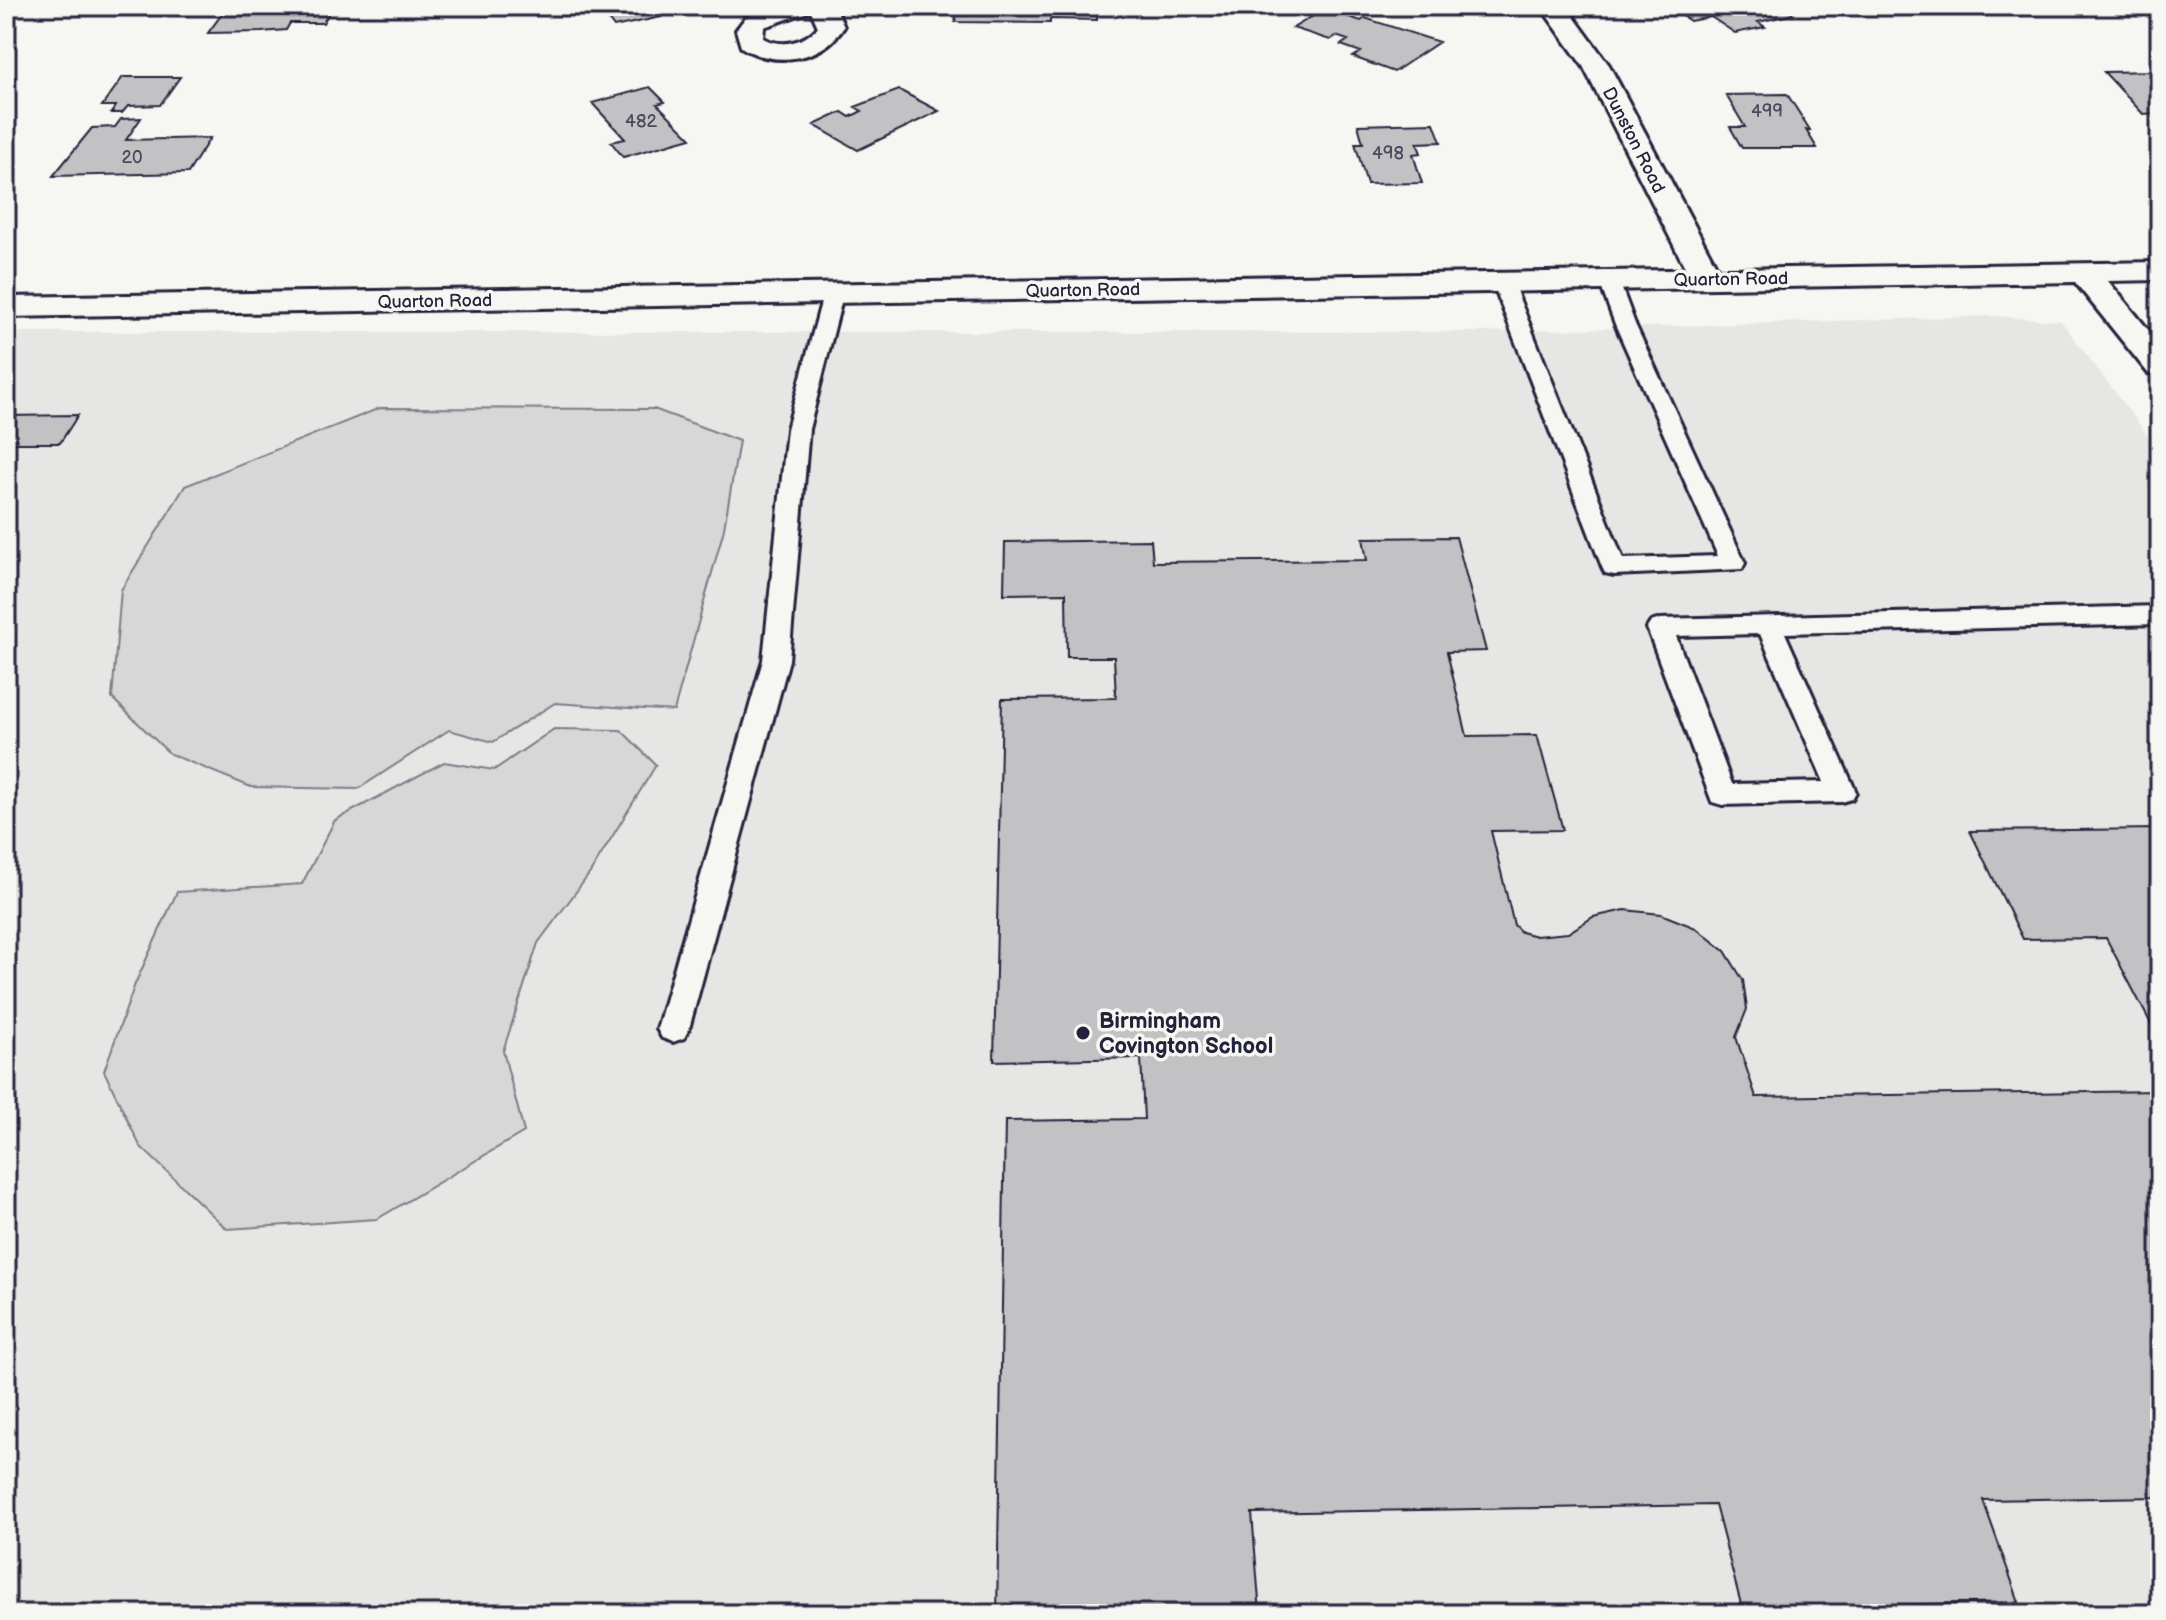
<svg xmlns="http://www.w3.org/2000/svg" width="2166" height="1620" font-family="'Balsamiq Sans',sans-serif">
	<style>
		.built { fill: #e6e6e4 }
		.green { fill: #d7d7d7; stroke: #7c7c89; stroke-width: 2 }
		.building { fill: #c2c2c4; stroke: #22223b; stroke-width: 2 }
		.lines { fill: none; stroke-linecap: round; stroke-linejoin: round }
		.service-casing { stroke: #22223b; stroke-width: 6 }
		.minor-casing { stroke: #22223b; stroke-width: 6 }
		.tertiary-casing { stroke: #22223b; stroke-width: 6 }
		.service { fill: #f6f6f2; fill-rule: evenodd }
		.minor { fill: #f6f6f2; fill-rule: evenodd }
		.tertiary { fill: #f6f6f2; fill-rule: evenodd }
		.poi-dot { fill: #22223b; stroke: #f6f6f2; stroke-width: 3 }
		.labels { text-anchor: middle; stroke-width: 7; stroke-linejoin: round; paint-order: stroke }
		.number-label { font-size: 18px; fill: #4a4a5d }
		.far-street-label { font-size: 18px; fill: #22223b; stroke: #f6f6f2 }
		.poi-label { font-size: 22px; font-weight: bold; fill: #22223b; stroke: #f6f6f2; text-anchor: start }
	</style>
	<rect width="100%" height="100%" fill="#f6f6f2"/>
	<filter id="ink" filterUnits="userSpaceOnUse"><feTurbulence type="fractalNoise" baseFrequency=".0125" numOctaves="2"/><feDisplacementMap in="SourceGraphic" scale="16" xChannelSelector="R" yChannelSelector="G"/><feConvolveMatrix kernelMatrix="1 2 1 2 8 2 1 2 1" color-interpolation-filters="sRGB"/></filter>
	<g filter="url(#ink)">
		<path class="built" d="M 1993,316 L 2061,321 L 2160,452 L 2160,1614 L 6,1614 L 6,332 L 1484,332 Z"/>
		<path class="green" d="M 380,408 L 654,409 L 739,441 L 724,529 L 674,711 L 555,703 L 493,742 L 449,730 L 358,789 L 251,787 L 170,754 L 112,698 L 121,590 L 185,486 Z
			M 554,729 L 621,730 L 656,765 L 590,873 L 538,943 L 503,1051 L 524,1132 L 377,1219 L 227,1229 L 140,1146 L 104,1071 L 135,984 L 177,892 L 302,884 L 335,820 L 444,762 L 494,770 Z"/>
		<path class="building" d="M 204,6 L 333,6 L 323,23 L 290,23 L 286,30 L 261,32 L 208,33 L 224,11 L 200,12 Z
			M 598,6 L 663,6 L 654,8 L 661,17 L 614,27 Z
			M 958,6 L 1097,6 L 1097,20 L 1050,19 L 1050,23 L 955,22 Z
			M 1668,6 L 1782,6 L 1794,14 L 1758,22 L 1765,27 L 1735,33 L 1711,17 L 1690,21 Z
			M 1325,9 L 1361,21 L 1365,18 L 1439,42 L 1394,72 L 1353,57 L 1361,52 L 1341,45 L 1348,40 L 1336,36 L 1330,40 L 1293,28 Z
			M 2160,71 L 2160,116 L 2157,113 L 2143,114 L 2104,72 Z
			M 123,77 L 180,77 L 160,105 L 128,106 L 122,113 L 111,113 L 116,106 L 102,106 Z
			M 650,87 L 665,102 L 657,104 L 691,138 L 623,157 L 611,142 L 625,139 L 592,103 Z
			M 899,90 L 939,111 L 858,150 L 814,125 L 842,112 L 850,117 L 862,111 L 855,107 Z
			M 1787,94 L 1810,130 L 1806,130 L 1817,148 L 1742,148 L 1730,127 L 1745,127 L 1726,95 Z
			M 141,118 L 126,140 L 210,138 L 188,173 L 53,176 L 92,128 L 115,127 L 121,119 Z
			M 1434,123 L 1441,142 L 1417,143 L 1421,153 L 1413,154 L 1422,183 L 1367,184 L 1355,143 L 1363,143 L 1358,125 Z
			M 78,415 L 60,443 L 6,443 L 6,416 Z
			M 1456,537 L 1486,651 L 1447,652 L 1467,736 L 1537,735 L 1563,830 L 1491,831 L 1514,925 L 1521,932 L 1536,936 L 1568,933 L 1593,917 L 1625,910 L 1661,914 L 1696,928 L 1725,951 L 1743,980 L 1747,1009 L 1736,1037 L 1756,1097 L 2160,1091 L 2160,1497 L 1983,1500 L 2019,1602 L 1742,1608 L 1715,1505 L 1252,1513 L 1260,1614 L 997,1614 L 1005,1121 L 1144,1119 L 1141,1058 L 994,1061 L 1002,699 L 1116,698 L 1114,657 L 1067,657 L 1066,593 L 1004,594 L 1005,542 L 1151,540 L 1153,562 L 1367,560 L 1363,538 Z
			M 2160,829 L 2160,1041 L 2106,938 L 2023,939 L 1970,831 Z"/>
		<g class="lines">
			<defs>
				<path id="service" d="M 1609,275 L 1619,281 L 1635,324 L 1745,563 L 1742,569 L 1614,575 L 1605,573 L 1602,567 L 1493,283 L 1503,277 L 1513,283 L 1623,559 L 1718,556 L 1615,324 L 1599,281 Z
					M 833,289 L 843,295 L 809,429 L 789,660 L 689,1029 L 684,1038 L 673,1042 L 662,1038 L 657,1029 L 763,660 L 787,429 L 823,295 Z
					M 2160,606 L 2160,624 L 1785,633 L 1856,792 L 1852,799 L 1842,802 L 1722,805 L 1712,802 L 1647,628 L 1651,622 L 1660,619 ZM 1760,634 L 1824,782 L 1732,784 L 1676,636 Z"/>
				<path id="minor" d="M 774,6 L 835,6 L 844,27 C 822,61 775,68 741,47 L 736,30 L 746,17 ZM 811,11 L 818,27 C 804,43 781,48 763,38 L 764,27 Z
					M 1540,6 L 1566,6 L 1609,65 L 1723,279 L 1718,286 L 1707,288 L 1696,286 L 1691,279 L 1583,66 Z"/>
				<path id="tertiary" d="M 2160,262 L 2160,280 L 2108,281 L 2160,344 L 2160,376 L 2148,373 L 2075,282 L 6,317 L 6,297 Z"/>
			</defs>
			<use href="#service" class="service-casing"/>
			<use href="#minor" class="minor-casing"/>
			<use href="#tertiary" class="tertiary-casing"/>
			<use href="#service" class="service"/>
			<use href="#minor" class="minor"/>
			<use href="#tertiary" class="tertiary"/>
		</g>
	</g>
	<circle class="poi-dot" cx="1083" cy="1033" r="8"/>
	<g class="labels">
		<g class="number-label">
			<text x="1767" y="117">499</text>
			<text x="641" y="127">482</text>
			<text x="1388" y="159">498</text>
			<text x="132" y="163">20</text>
		</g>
		<g class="far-street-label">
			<text transform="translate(1634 140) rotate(63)" y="6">Dunston Road</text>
			<text transform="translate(1731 279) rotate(-1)" y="6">Quarton Road</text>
			<text transform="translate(1083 290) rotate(-1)" y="6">Quarton Road</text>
			<text transform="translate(435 301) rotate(-1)" y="6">Quarton Road</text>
		</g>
		<g class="poi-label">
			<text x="1099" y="1028">Birmingham<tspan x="1099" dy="25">Covington School</tspan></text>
		</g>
	</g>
	<rect width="2166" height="1620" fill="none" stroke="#f6f6f2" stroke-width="32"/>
	<rect x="16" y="16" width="2134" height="1588" fill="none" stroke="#22223b" stroke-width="3" filter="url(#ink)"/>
</svg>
